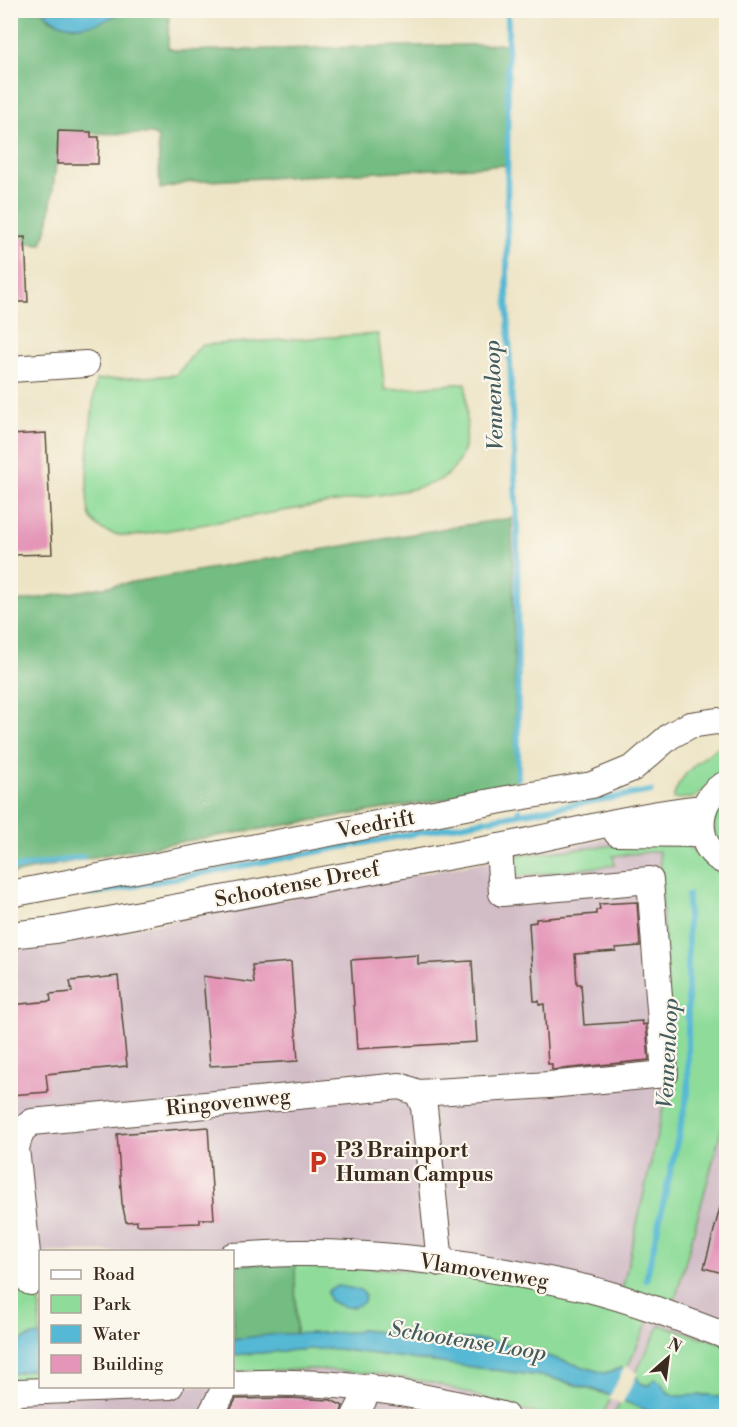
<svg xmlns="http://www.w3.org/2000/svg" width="737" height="1427" viewBox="0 0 737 1427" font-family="'Libre Bodoni',serif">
  <rect width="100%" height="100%" fill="#fbf7ec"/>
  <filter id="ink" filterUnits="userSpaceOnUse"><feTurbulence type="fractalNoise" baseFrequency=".0167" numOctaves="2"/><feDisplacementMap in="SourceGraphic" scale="12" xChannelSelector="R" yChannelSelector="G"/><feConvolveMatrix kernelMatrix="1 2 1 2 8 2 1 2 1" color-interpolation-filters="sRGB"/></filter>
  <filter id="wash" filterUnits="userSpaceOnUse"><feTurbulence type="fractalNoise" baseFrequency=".008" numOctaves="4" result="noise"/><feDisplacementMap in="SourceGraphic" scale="24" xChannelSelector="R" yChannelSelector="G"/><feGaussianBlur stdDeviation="1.35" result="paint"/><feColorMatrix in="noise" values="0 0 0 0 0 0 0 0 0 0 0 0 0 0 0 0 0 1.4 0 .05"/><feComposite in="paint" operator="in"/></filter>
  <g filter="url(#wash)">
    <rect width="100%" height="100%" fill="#ede4c5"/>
    <!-- industrial -->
    <path fill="#d2bdc7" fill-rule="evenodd" d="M 726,816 L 726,1416 L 11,1416 L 11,947 L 59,942 ZM 40,1252 L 232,1252 L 232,1386 L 40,1386 Z"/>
    <!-- green -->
    <g fill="#8fdc9a" stroke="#65835c" stroke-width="1.5">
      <path d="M 378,334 L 385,390 L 466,383 C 466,414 474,458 443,478 C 433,485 420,487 408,490 L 134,536 C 119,536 101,534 92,520 C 80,501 93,406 96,380 L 176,375 L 201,345 Z"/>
      <path d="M 726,742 L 726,773 L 694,798 L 673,799 C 679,772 705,756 726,742 Z"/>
      <path d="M 726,800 L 726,850 C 711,835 709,815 726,800 Z"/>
      <path d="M 664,840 C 669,840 675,840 679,842 C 696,847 707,869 726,876 L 726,1113 L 671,1315 L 620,1299 L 672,1069 L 659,851 L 613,856 L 615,865 L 513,877 L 513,856 Z"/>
      <polygon points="295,1263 465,1274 588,1297 649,1320 626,1370 620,1368 604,1373 510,1345 361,1330 356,1332 296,1335"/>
      <polygon points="40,1285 40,1335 30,1337 11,1344 11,1291"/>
      <path d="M 660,1325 L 726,1344 L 726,1399 C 722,1398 716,1396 711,1395 C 697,1393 672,1403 664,1387 L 653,1383 L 646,1385 L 639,1382 L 635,1374 Z"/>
      <polygon points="310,1349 337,1349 548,1377 612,1396 602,1416 544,1416 434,1383 379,1374 313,1369 233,1372 233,1355"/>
      <polygon points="40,1368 40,1384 11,1387 10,1374"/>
      <polygon points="622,1400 660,1416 613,1416"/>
    </g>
    <!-- forest -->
    <g fill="#73bc82" stroke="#577350" stroke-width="1.5">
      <polygon points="10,11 43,11 51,20 74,27 115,16 122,11 169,11 168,48 178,51 508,44 509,165 191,182 160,189 158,137 152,134 65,133 59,140 49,220 42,244 11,242"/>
      <polygon points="512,518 516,778 514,788 119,852 11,874 11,603 459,526"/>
      <polygon points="295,1263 296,1335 233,1339 233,1264"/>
    </g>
    <!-- water -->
    <g fill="#55b8d4" stroke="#487179" stroke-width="1.5">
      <path d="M 43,11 L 122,11 C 99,28 63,34 43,11 Z"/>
      <path d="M 338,1286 L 360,1290 L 365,1294 L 364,1302 C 352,1311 342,1307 330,1301 L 327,1293 L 330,1289 Z"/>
      <path d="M 361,1330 L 435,1338 L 483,1340 L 510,1345 L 604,1373 L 623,1368 L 637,1375 C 637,1382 643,1386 649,1385 L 655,1379 L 661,1382 L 666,1391 L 674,1396 L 710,1395 L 726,1399 L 726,1416 L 660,1416 L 599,1391 L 548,1377 L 337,1349 L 310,1349 L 233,1355 L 233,1339 L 278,1334 L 356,1332 Z"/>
      <polygon points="40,1335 40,1368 11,1374 11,1344 30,1337"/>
    </g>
    <!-- pier -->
    <polygon fill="#ede4c5" points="625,1366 638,1373 622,1404 609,1398"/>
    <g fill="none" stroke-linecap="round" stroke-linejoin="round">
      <!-- stream -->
      <g stroke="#55b8d4" stroke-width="6">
        <polyline points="508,10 507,292 517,525 518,778"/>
        <polyline points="519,810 519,814 651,791"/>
        <polyline points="10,869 83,857"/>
        <polyline points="91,894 519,814"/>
        <polyline points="646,1280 688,1093 688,895"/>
      </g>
    </g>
    <g id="blocks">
      <!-- building -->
      <g fill="#e495b8">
        <polygon points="58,131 91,132 91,137 99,137 98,164 57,164"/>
        <polygon points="25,237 28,302 10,302 10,238"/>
        <polygon points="46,433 52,554 12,555 10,435"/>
        <polygon points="637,902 640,946 616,948 616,951 575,954 577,984 581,984 584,1025 642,1021 643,1025 646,1024 649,1060 552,1070 552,1064 548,1064 544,1004 539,1005 539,1001 534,1001 529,923 536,922 536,919 596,914 596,910 600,909 599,904"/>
        <polygon points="418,955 418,964 472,961 477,1042 357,1049 351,960"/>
        <polygon points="291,962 298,1061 210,1066 203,976 254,983 252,965"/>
        <polygon points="118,976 127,1066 46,1074 48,1092 10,1095 10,1005 51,1001 50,994 72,992 70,981"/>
        <polygon points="208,1127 214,1219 200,1219 200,1223 137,1225 137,1221 126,1222 122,1203 117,1134"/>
        <polygon points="721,1204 726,1205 726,1274 704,1268"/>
        <polygon points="289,1398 331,1400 343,1406 340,1416 227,1416 236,1399"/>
      </g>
    </g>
  </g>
  <g filter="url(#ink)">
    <use href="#blocks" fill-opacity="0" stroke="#564637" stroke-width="1.5"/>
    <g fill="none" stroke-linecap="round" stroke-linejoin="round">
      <!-- minor casing -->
      <g stroke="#564637" stroke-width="28">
        <g id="minor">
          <polyline points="10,369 86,364"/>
          <path d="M 726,784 C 694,798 693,849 726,862"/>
          <polyline points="617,833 702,834"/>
          <polyline points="10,894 507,799 592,785 633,768 670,736 690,725 717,721 726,723"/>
          <path d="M 10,935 L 55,930 C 202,902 348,875 494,848 C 564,835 632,815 704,808"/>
          <polyline points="418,1093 549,1085 665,1074 650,880 502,893 499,847"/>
          <path d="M 232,1256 C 254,1255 275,1253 296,1253 C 392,1252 495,1267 589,1289 C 636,1301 681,1319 726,1336"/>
          <polyline points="30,1282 16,1148 21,1131 32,1122 400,1086 418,1093 424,1107 440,1263"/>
          <path d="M 232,1384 C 311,1380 375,1386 451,1403 C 469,1407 487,1411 505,1416"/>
          <polyline points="10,1396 19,1392 170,1386"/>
          <polyline points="210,1416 226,1386"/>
          <polyline points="355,1416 370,1387"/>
        </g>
      </g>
      <!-- minor -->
      <use href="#minor" stroke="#fff" stroke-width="26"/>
    </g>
  </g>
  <!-- icons -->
  <defs>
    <g id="parking-bare" transform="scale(1.8)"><path d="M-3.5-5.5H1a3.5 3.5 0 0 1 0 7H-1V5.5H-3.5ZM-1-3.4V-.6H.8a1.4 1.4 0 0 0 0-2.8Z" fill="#c8321e" stroke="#fbf7ec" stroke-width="2.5" paint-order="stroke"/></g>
  </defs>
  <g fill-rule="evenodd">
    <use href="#parking-bare" x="318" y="1162"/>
  </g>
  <g text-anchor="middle" stroke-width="4.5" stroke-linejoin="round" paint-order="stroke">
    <!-- street labels -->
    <g font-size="21" fill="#3b2a1e" stroke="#fbf7ec">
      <text transform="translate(376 824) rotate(-11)" y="7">Veedrift</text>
      <text transform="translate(297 884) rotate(-11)" y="7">Schootense Dreef</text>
      <text transform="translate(228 1102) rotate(-6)" y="7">Ringovenweg</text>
      <text transform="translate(484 1271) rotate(9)" y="7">Vlamovenweg</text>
    </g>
    <!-- poi labels -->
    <g font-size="21" font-weight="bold" fill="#3b2a1e" stroke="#fbf7ec" text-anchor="start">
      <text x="336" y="1157">P3 Brainport<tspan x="336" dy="24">Human Campus</tspan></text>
    </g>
    <!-- water labels -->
    <g font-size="22" font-style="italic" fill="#445c5e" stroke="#fbf7ec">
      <text transform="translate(493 395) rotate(-92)" y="8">Vennenloop</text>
      <text transform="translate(667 1053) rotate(-87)" y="8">Vennenloop</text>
      <text transform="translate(468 1340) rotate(9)" y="8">Schootense Loop</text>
    </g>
  </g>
  <!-- margin -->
  <rect width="737" height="1427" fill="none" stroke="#fbf7ec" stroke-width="36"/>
  <!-- legend -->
  <rect x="39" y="1250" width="195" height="138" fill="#fbf7ec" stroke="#aea59a" stroke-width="1.5"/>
  <rect x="51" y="1270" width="30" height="9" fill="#ffffff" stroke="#aea59a" stroke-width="1.5"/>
  <text x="93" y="1280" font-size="18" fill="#3b2a1e">Road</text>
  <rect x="51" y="1295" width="30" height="18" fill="#8fdc9a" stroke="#aea59a" stroke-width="1.5"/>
  <text x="93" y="1310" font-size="18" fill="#3b2a1e">Park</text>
  <rect x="51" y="1325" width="30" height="18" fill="#55b8d4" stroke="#aea59a" stroke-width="1.5"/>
  <text x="93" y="1340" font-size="18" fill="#3b2a1e">Water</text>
  <rect x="51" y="1355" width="30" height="18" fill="#e495b8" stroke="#aea59a" stroke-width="1.5"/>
  <text x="93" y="1370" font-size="18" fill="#3b2a1e">Building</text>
  <!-- north arrow -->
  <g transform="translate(668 1358) rotate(28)" stroke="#fbf7ec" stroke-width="4.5" paint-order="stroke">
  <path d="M0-4.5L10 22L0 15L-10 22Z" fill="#3b2a1e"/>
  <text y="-9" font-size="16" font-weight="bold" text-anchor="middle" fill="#3b2a1e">N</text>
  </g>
</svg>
